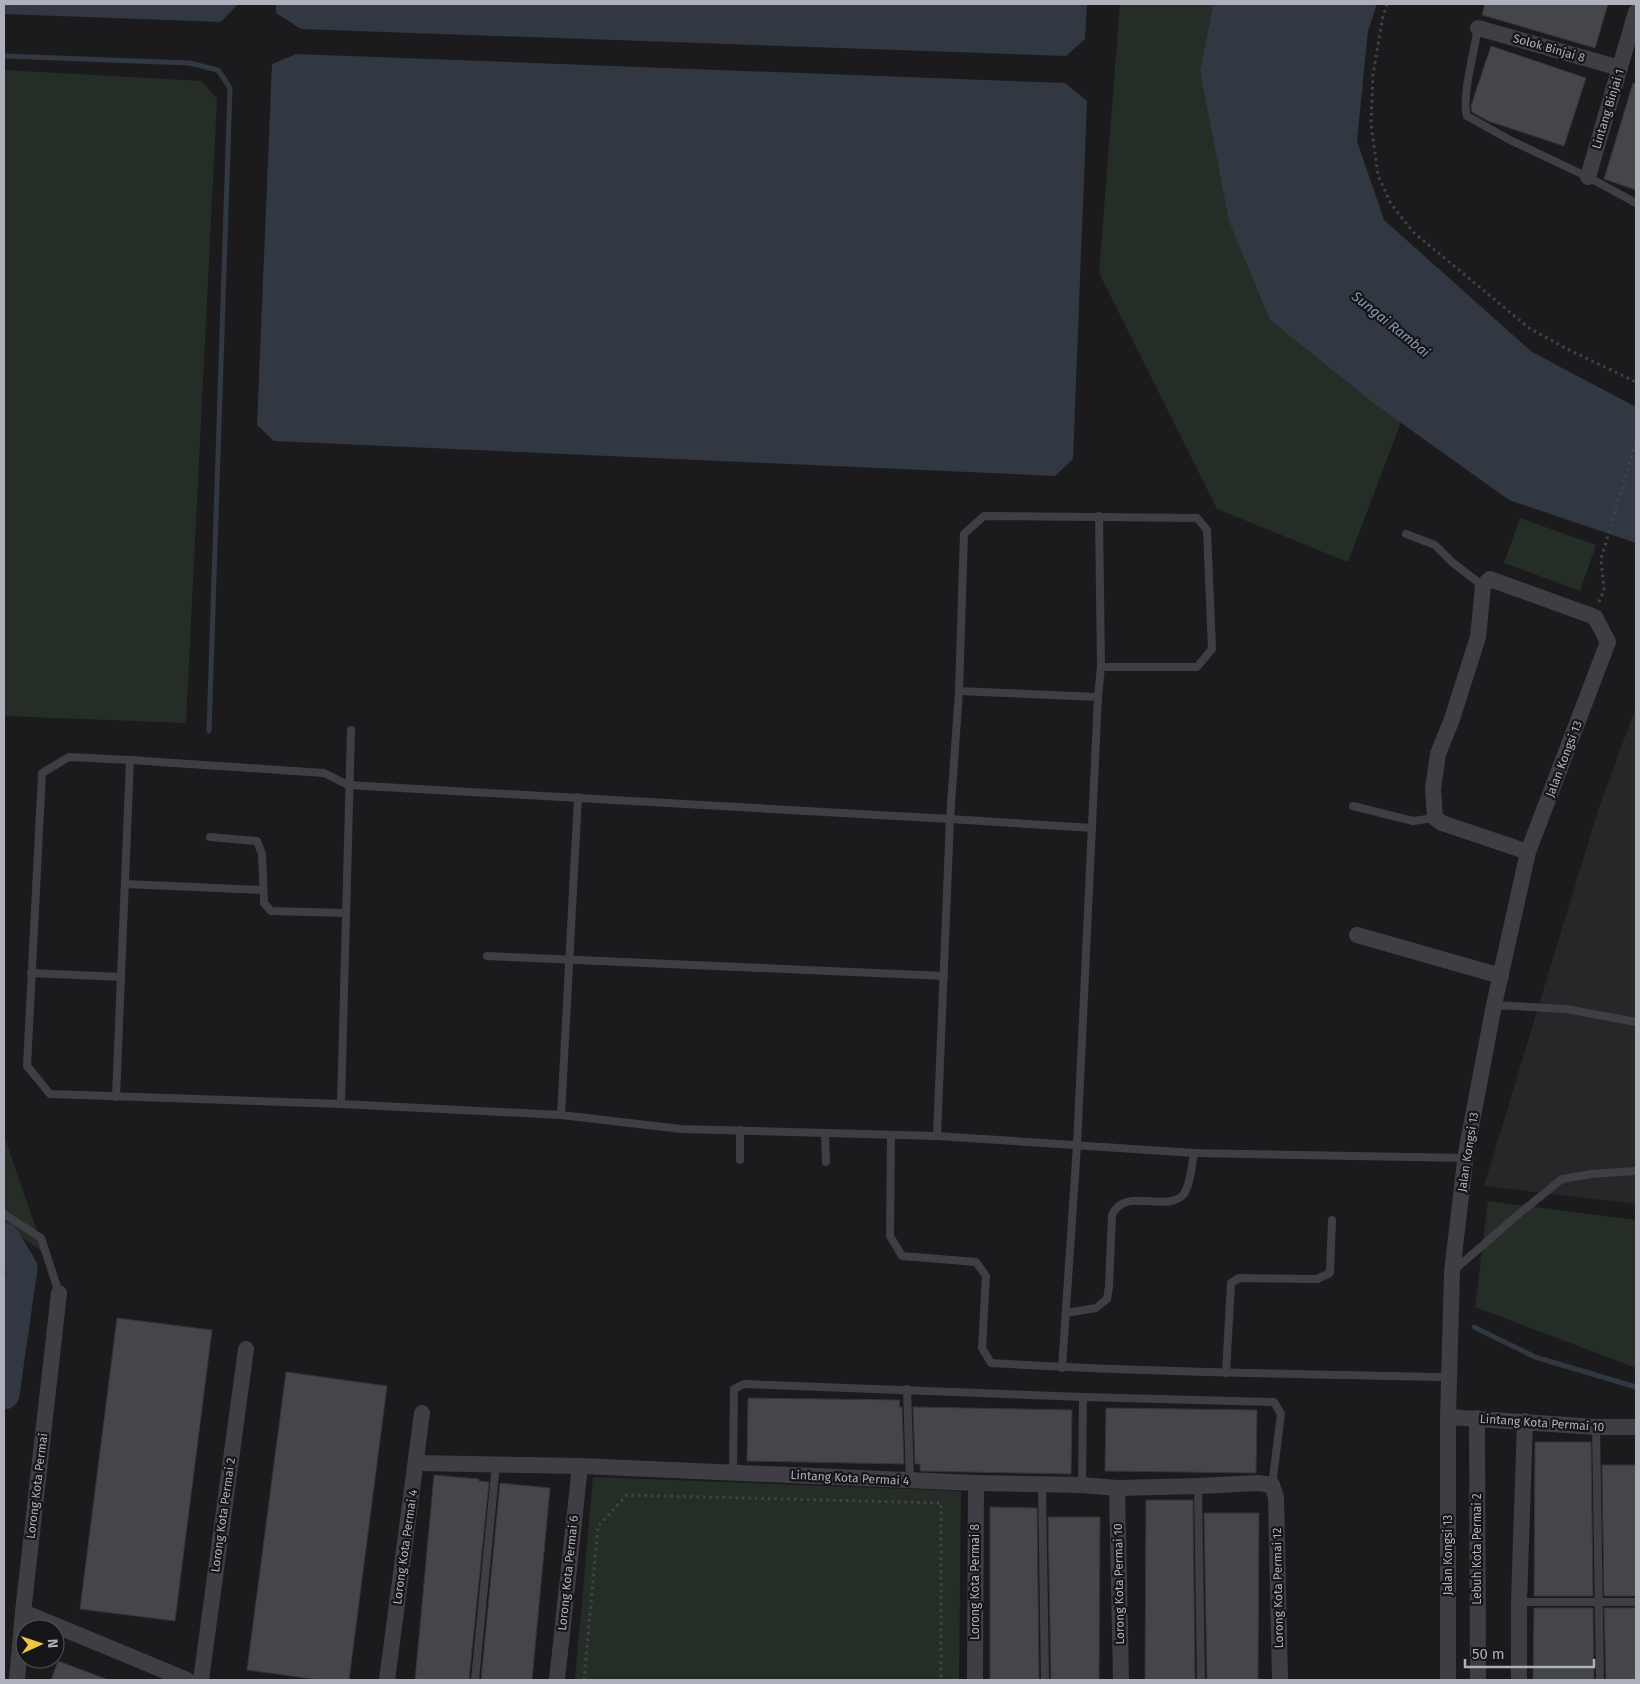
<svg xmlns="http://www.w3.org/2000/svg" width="1640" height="1684" viewBox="0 0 1640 1684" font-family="'Fira Sans',sans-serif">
  <rect width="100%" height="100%" fill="#1b1b1d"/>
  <!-- built -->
  <polygon fill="#27272a" points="1636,707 1636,1204 1484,1186 1598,810"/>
  <!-- green -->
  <g fill="#252d27">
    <polygon points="1120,4 1213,4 1200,71 1270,320 1372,402 1401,422 1348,562 1217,509 1099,273"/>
    <polygon points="4,70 202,81 217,99 186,723 4,716"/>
    <polygon points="1520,518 1596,545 1580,591 1504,563"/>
    <polygon points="4,1136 45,1254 4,1224"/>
    <polygon points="1488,1201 1636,1220 1636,1368 1475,1307"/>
    <polygon points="593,1477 961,1491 959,1680 575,1680"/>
  </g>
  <!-- water -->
  <g fill="#313841">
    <polygon points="4,4 238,4 221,22 4,14"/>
    <polygon points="276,4 1087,4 1085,39 1066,56 301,29 276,13"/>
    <polygon points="1213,4 1377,4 1368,31 1357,141 1384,220 1532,352 1636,407 1636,543 1509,500 1372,402 1270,320 1229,221 1200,71"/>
    <polygon points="296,54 1065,83 1087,101 1073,459 1055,476 274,441 257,425 272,64"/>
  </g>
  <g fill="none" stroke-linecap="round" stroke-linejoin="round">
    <!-- stream -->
    <g stroke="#313841" stroke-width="5">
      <polyline points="4,56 189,63 218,70 230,88 209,731"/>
      <polyline points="1474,1327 1535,1357 1636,1387"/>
    </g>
    <!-- river -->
    <polyline stroke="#313841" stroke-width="31" points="4,1238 22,1268 4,1394"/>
  </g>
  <!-- building -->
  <g fill="#45464a" stroke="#353539">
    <polygon points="1485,4 1608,4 1595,48 1482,15"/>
    <polygon points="1491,46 1586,78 1564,146 1488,121 1472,112 1471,106"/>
    <polygon points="1633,83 1636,84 1636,190 1604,179"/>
    <polygon points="117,1318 212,1330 175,1621 80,1609"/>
    <polygon points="286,1372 387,1386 349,1680 320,1680 247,1670"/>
    <polygon points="748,1398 900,1400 899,1407 902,1407 904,1464 747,1461"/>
    <polygon points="913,1407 1072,1410 1071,1474 920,1471 920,1464 915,1464"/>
    <polygon points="1106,1408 1257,1410 1256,1473 1105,1471"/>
    <polygon points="1535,1442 1591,1442 1593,1596 1534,1596"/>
    <polygon points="1602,1465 1636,1465 1636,1596 1604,1596"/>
    <polygon points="434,1475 479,1479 479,1481 489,1482 469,1680 415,1680"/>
    <polygon points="500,1483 550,1488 532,1680 481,1680"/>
    <polygon points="1146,1500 1193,1500 1195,1680 1145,1680"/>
    <polygon points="990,1507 1037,1508 1039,1680 990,1680"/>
    <polygon points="1204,1513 1259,1513 1258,1680 1207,1680"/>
    <polygon points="1048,1517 1100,1517 1099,1680 1051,1680"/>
    <polygon points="1534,1608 1593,1608 1594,1680 1533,1680"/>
    <polygon points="1604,1608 1636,1608 1636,1680 1606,1680"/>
    <polygon points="58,1661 106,1679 105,1680 51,1680"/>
  </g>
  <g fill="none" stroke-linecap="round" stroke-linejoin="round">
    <!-- path -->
    <g stroke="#424349" stroke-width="3" stroke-dasharray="2.5 4" stroke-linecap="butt">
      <polyline points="1387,4 1383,16 1373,74 1371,124 1378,175 1391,204 1413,232 1529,328 1571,351 1636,382"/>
      <polyline points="1599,602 1604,590 1601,559 1636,441"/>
      <polyline points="584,1680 598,1526 627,1495 941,1503 941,1680"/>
    </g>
    <!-- lane -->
    <g stroke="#3e3e44" stroke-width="8">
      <path d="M 1478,28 C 1475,47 1461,100 1467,116 L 1510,140 L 1588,177 L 1636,203"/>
      <polyline points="1406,534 1435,545 1452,562 1483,586"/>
      <polyline points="959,691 1098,697"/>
      <polyline points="1353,806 1413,821 1435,818"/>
      <polyline points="1092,828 950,819 348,785 324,773 130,760 69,757 42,773 27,1066 50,1094 341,1104 561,1115 681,1129 937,1136 1194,1153 1466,1158"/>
      <polyline points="210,837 257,841 262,854 264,903 271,911 345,913"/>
      <polyline points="125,884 263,890"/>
      <polyline points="487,956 944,976"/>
      <polyline points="31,973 121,977"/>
      <polyline points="1494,1005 1566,1009 1636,1022"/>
      <polyline points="116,1097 130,760"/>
      <polyline points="341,1104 351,730"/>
      <polyline points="561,1115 578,797"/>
      <polyline points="740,1130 740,1160"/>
      <polyline points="825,1133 826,1162"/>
      <path d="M 891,1135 L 890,1236 L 902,1256 L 976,1262 L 986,1276 L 982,1348 L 991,1363 C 1143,1372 1296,1374 1449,1377"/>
      <polyline points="937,1136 950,819 959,691 964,534 984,516 1197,518 1207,530 1212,649 1197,667 1101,667"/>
      <polyline points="4,1214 41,1238 59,1293"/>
      <polyline points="1453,1271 1521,1212 1562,1179 1591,1174 1636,1171"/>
      <path d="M 1066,1313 L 1096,1308 L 1107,1299 L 1109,1287 L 1112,1215 C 1125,1186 1165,1213 1183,1195 C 1190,1187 1192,1164 1194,1153"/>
      <polyline points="1062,1368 1077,1146 1098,697 1101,667 1099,516"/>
      <polyline points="1226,1373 1231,1283 1239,1278 1317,1279 1330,1273 1332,1220"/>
      <polyline points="907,1389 910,1480"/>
      <polyline points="1596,1427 1600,1680"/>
      <polyline points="733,1472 734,1389 744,1384 1083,1397 1274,1402 1281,1414 1272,1485"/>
      <polyline points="1042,1484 1045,1680"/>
      <polyline points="1082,1485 1083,1397"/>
      <polyline points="1198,1486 1201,1680"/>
      <polyline points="1519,1602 1636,1602"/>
      <polyline points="475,1680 496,1464"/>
    </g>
    <!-- street -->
    <g stroke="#3e3e44" stroke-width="16">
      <polyline points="1478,28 1620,68"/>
      <polyline points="1588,177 1636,12"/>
      <polyline points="1357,935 1501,976"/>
      <polyline points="1448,1417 1596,1427 1636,1427"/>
      <polyline points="1477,1418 1478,1680"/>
      <polyline points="416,1463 580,1466 976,1483 1082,1485 1117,1488 1198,1486 1258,1483 1272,1485 1276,1497 1280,1680"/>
      <polyline points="1117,1488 1121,1680"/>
      <polyline points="23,1612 187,1680"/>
      <polyline points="17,1680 23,1612 59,1293"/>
      <polyline points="201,1680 246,1349"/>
      <polyline points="387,1680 422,1413"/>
      <polyline points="557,1680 580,1466"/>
      <polyline points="975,1680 976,1483"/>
      <polyline points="1448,1680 1448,1417 1452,1272 1466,1153 1494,1005 1528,852 1608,642 1595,617 1490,579 1483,586 1478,637 1452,719 1438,754 1433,789 1435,818 1442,823 1528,852"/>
      <polyline points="1519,1680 1519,1602 1525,1421"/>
    </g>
  </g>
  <g text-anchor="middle" stroke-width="4.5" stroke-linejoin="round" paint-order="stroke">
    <!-- street labels -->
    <g font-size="12" fill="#aeb1bc" stroke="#161618">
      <text transform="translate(1549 48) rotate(16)" y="4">Solok Binjai 8</text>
      <text transform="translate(1608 109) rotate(-73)" y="4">Lintang Binjai 1</text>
      <text transform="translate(1564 759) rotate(-69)" y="4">Jalan Kongsi 13</text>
      <text transform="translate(1468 1152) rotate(-81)" y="4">Jalan Kongsi 13</text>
      <text transform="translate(1542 1423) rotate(4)" y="4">Lintang Kota Permai 10</text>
      <text transform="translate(850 1478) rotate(3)" y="4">Lintang Kota Permai 4</text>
      <text transform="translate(37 1486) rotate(-83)" y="4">Lorong Kota Permai</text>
      <text transform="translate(223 1515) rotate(-82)" y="4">Lorong Kota Permai 2</text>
      <text transform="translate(405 1547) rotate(-82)" y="4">Lorong Kota Permai 4</text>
      <text transform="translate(1477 1549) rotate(-90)" y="4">Lebuh Kota Permai 2</text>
      <text transform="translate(1448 1555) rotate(-90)" y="4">Jalan Kongsi 13</text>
      <text transform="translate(568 1573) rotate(-84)" y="4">Lorong Kota Permai 6</text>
      <text transform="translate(975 1582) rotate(-90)" y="4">Lorong Kota Permai 8</text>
      <text transform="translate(1119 1584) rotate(-91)" y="4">Lorong Kota Permai 10</text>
      <text transform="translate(1278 1588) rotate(-91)" y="4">Lorong Kota Permai 12</text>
    </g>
    <!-- water labels -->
    <g font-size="14" font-style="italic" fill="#879ab5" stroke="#161618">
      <text transform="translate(1391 324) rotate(39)" y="5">Sungai Rambai</text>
    </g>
  </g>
  <!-- border -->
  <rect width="1640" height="1684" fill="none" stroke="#aeb1bc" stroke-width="10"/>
  <!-- north arrow -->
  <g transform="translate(40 1644) rotate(87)"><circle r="24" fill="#161618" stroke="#53545a"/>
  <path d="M0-4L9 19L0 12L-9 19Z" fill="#edc743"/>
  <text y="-8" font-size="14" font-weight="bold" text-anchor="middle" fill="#aeb1bc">N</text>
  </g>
  <!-- scale -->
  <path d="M1465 1659v8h129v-8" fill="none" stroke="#aeb1bc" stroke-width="2.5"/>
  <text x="1472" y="1659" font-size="15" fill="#aeb1bc" stroke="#161618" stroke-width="4" paint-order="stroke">50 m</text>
</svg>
